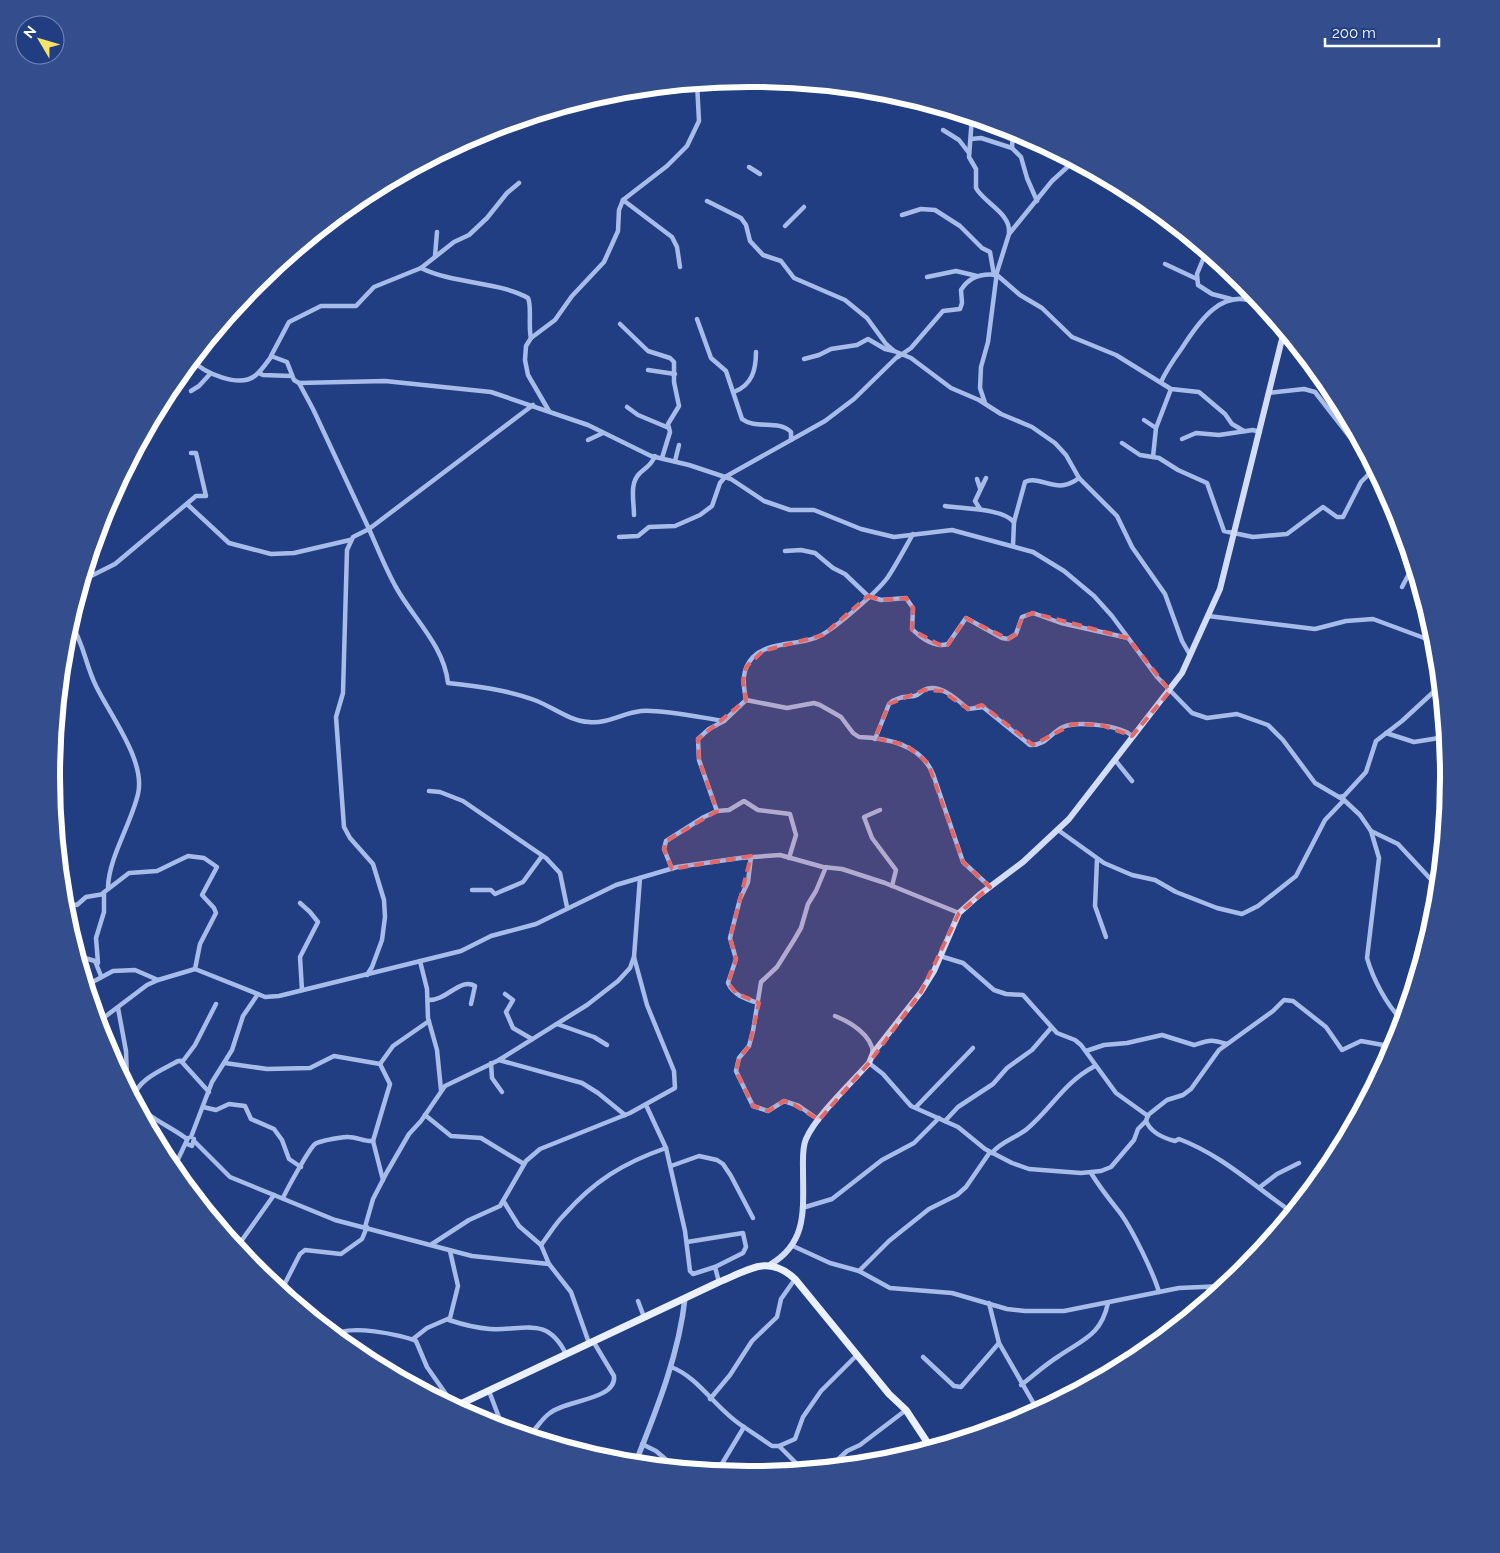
<svg xmlns="http://www.w3.org/2000/svg" width="1500" height="1553" viewBox="0 0 1500 1553" font-family="Raleway,sans-serif">
  <rect width="100%" height="100%" fill="#213e83"/>
  <g fill="none" stroke-linecap="round" stroke-linejoin="round">
    <!-- minor -->
    <g stroke="#a8bce9" stroke-width="4.5">
      <path d="M 972,117 L 969,157 L 976,169 L 976,188 C 984,203 1011,213 1009,233"/>
      <polyline points="943,130 959,140 969,153"/>
      <polyline points="1013,130 1012,148 1021,157 1027,178 1037,201"/>
      <polyline points="971,139 981,138 1012,148"/>
      <polyline points="749,167 760,174"/>
      <polyline points="623,200 672,237 677,247 680,267"/>
      <polyline points="707,201 741,218 746,225 750,241 763,255 781,261 794,278 845,300 867,318 886,344 894,351 911,358 951,388 979,400 1001,414 1032,427 1055,443 1066,455 1079,478 1117,516 1132,547 1165,594 1182,641 1190,655"/>
      <polyline points="902,215 921,209 935,210 960,226 982,248 990,252 994,275"/>
      <polyline points="785,226 804,207"/>
      <polyline points="435,256 437,232"/>
      <polyline points="1204,257 1197,274 1198,285 1212,294 1231,299"/>
      <polyline points="1165,264 1197,279"/>
      <path d="M 421,268 C 453,284 501,282 528,298 C 532,306 528,327 531,338"/>
      <polyline points="927,277 956,271 977,276"/>
      <path d="M 697,319 L 711,358 L 726,371 L 742,419 C 756,430 778,419 791,432 L 791,440"/>
      <polyline points="620,324 648,351 670,358 674,362 674,382 679,406 668,424 670,432 662,458"/>
      <path d="M 898,357 L 911,348 L 943,311 L 960,309 L 962,303 L 961,290 C 969,277 982,273 997,275 L 1020,295 L 1042,308 L 1072,337 L 1116,355 L 1171,389 L 1199,392 L 1225,414 L 1232,424 L 1244,431"/>
      <polyline points="804,359 819,355 831,349 857,345 868,339 885,349 894,351"/>
      <path d="M 192,360 C 204,373 240,389 256,375 C 262,370 267,362 271,357"/>
      <polyline points="648,370 675,374"/>
      <polyline points="259,373 263,375 292,376"/>
      <path d="M 1161,382 C 1167,369 1174,359 1182,348 C 1198,323 1223,285 1258,304 L 1265,318 L 1276,321"/>
      <polyline points="299,383 385,381 491,392 588,425 651,456 689,465 731,479 764,501 790,510 814,510 861,529 894,537 952,530 1033,552 1064,571 1094,596 1112,616 1157,677 1192,713 1207,718 1237,714 1268,725 1283,740 1315,783 1344,800 1360,815 1371,831 1398,844 1438,887"/>
      <polyline points="191,391 199,386 210,374"/>
      <path d="M 734,392 C 752,385 756,370 756,352"/>
      <polyline points="1268,393 1304,389 1315,392 1350,437"/>
      <polyline points="985,403 980,388 981,367 988,342 997,272 1009,234 1052,181 1074,161"/>
      <path d="M 533,405 L 369,529 C 378,549 386,570 397,589 C 414,619 444,646 448,683 C 476,686 509,690 537,701 C 554,708 570,721 589,722 C 607,724 623,713 641,711 C 661,709 703,718 724,721"/>
      <polyline points="627,407 638,415 669,428"/>
      <polyline points="549,411 528,375 525,360 526,346 531,338 555,320 572,296 604,262 618,231 619,210 623,200 667,166 687,146 699,121 697,83"/>
      <polyline points="1144,420 1156,428 1153,457"/>
      <polyline points="1156,428 1171,389"/>
      <polyline points="1182,439 1196,433 1219,435 1253,430 1260,432"/>
      <polyline points="588,440 603,433"/>
      <polyline points="1122,443 1140,455 1159,458 1178,470 1207,483 1224,531 1253,537 1287,534 1323,507 1337,517 1343,517 1361,482 1374,469"/>
      <polyline points="675,461 679,445"/>
      <polyline points="977,479 980,488"/>
      <polyline points="188,505 229,543 271,554 294,553 350,540"/>
      <path d="M 945,506 C 963,509 1002,508 1014,522"/>
      <polyline points="980,509 975,501 986,478"/>
      <path d="M 634,515 C 634,501 629,483 640,473 C 647,466 651,466 655,456"/>
      <polyline points="619,537 638,536 649,527 675,526 700,515 712,506 720,483 725,477 825,421 854,399 898,356"/>
      <path d="M 1013,546 L 1014,522 L 1025,482 C 1036,476 1052,488 1064,485 C 1070,484 1075,481 1079,478"/>
      <path d="M 785,551 L 801,550 L 815,553 L 833,568 L 845,574 L 868,596 L 881,600 L 906,598 L 913,608 L 912,629 C 921,638 935,648 948,644 L 966,618 L 1002,638 L 1008,639 L 1016,634 L 1022,617 L 1033,613 L 1061,623 L 1128,638"/>
      <polyline points="83,580 115,564 196,496 206,496 196,453 191,453"/>
      <polyline points="1402,587 1413,566"/>
      <polyline points="1208,616 1315,629 1346,621 1373,619 1435,642"/>
      <path d="M 70,622 C 84,643 85,664 96,686 C 110,715 146,761 138,794 C 131,824 109,857 108,887"/>
      <path d="M 746,700 L 787,708 L 814,703 L 820,705 L 841,717 L 853,733 L 859,737 C 888,738 921,745 933,774 L 963,862 L 990,887"/>
      <path d="M 746,700 C 743,684 741,670 753,657 C 768,642 797,645 815,638 C 831,633 878,591 888,577 C 897,563 905,548 913,534"/>
      <polyline points="1386,733 1414,742 1445,737"/>
      <path d="M 875,739 L 889,704 C 896,697 905,697 914,696 C 919,695 920,692 924,690 C 939,682 958,700 968,709 L 983,707 L 1030,745 C 1046,746 1051,732 1063,727 C 1077,721 1121,725 1132,736"/>
      <polyline points="1115,760 1132,781"/>
      <polyline points="429,791 440,792 463,801 546,858 560,873 567,907"/>
      <polyline points="1339,797 1344,796 1366,772 1376,741 1402,721 1440,686"/>
      <polyline points="880,810 864,817 872,838 896,870 892,886"/>
      <polyline points="717,811 699,760 698,739 709,729 724,721 746,700"/>
      <polyline points="1058,830 1104,863 1132,875 1155,880 1176,892 1217,908 1242,914 1258,906 1296,876 1325,820 1344,800"/>
      <path d="M 1371,831 L 1379,858 L 1367,958 C 1373,979 1387,1006 1403,1021"/>
      <path d="M 751,857 L 748,882 L 740,899 L 730,938 L 736,959 L 728,983 C 733,995 746,999 758,1003"/>
      <polyline points="1097,860 1095,906 1106,937"/>
      <polyline points="672,869 664,849 666,841 704,817 717,811 729,810 744,801 758,810 790,814 796,835 789,858"/>
      <polyline points="472,890 491,890 495,894 523,882 542,856"/>
      <polyline points="103,893 129,873 157,871 188,856 204,858 217,867 202,895 214,908 216,913 200,944 195,969"/>
      <polyline points="300,903 310,912 318,922 300,957 302,990"/>
      <polyline points="64,909 70,904 77,905 86,897 104,894 104,912 96,938 98,963"/>
      <polyline points="78,956 95,961 101,976"/>
      <polyline points="940,956 963,963 994,990 1006,994 1023,995 1057,1033 1075,1040 1081,1045 1116,1093 1148,1116"/>
      <polyline points="420,961 427,989 428,1018 437,1050 441,1090"/>
      <polyline points="367,975 372,967 382,940 385,917 384,900 373,864 350,838 344,827 336,717 343,693 347,550 353,537 369,529 313,409 299,383 294,380 287,362 271,356 289,322 321,306 356,306 374,287 421,268 454,242 469,235 487,218 507,193 519,183"/>
      <polyline points="87,985 113,971 135,970 158,980"/>
      <polyline points="505,994 513,1000 506,1012 513,1028 532,1039"/>
      <path d="M 428,1000 C 447,1001 460,977 475,986 L 471,1004"/>
      <polyline points="118,1008 126,1051 127,1080 133,1096"/>
      <path d="M 835,1016 C 850,1022 872,1035 873,1053"/>
      <polyline points="98,1022 147,985 158,980 195,969 258,994"/>
      <polyline points="557,1024 594,1037 607,1045"/>
      <path d="M 1086,1051 L 1104,1045 L 1127,1043 L 1162,1035 L 1194,1045 C 1210,1040 1210,1039 1227,1044"/>
      <polyline points="499,1060 582,1083 598,1093 625,1115"/>
      <polyline points="179,1061 183,1061 195,1045 216,1004"/>
      <polyline points="225,1063 267,1069 310,1068 334,1056 380,1064 390,1084 373,1141"/>
      <polyline points="491,1063 492,1078 502,1092"/>
      <polyline points="869,1063 883,1074 911,1106 958,1127 985,1149 1012,1163 1029,1169 1081,1173 1101,1171 1111,1167 1134,1140 1138,1129 1146,1121 1148,1115 1167,1100 1183,1095 1191,1089 1219,1050 1273,1011 1284,1000 1293,1001 1326,1027 1342,1050 1361,1041 1383,1045"/>
      <polyline points="380,1064 393,1046 429,1021"/>
      <polyline points="1383,1068 1383,1045 1399,1034"/>
      <path d="M 133,1098 C 138,1079 162,1070 178,1061 L 181,1061 L 209,1092"/>
      <path d="M 133,1098 C 146,1118 169,1125 187,1139"/>
      <polyline points="203,1107 216,1110 229,1104 245,1106 251,1119 274,1129 282,1140 289,1159 301,1167"/>
      <polyline points="916,1107 973,1048"/>
      <polyline points="425,1115 451,1136 481,1138 524,1164"/>
      <polyline points="819,1120 799,1106 784,1101 768,1111 753,1106 736,1071 739,1058 749,1046 753,1031 761,982 777,967 794,940 801,928 808,904 816,891 826,867"/>
      <polyline points="945,1121 958,1107 993,1084 1007,1068 1032,1050 1051,1028"/>
      <path d="M 1146,1121 C 1151,1133 1163,1138 1175,1141 L 1179,1139 C 1222,1155 1255,1187 1292,1212"/>
      <polyline points="1346,1132 1348,1132"/>
      <polyline points="191,1137 212,1082 232,1050 243,1016 258,994 265,997 279,996 461,951 491,936 536,924 616,885 677,867 740,858 780,855 823,867 842,869 885,883 959,913"/>
      <polyline points="195,1142 230,1177 335,1220 472,1256 549,1264 571,1292 589,1343"/>
      <polyline points="187,1144 192,1146 194,1139"/>
      <polyline points="666,1148 685,1231 690,1271 693,1274 715,1267 719,1282"/>
      <path d="M 992,1153 C 1000,1142 1016,1138 1027,1129 C 1053,1107 1063,1083 1095,1066"/>
      <polyline points="671,1166 699,1156 717,1160 723,1164 731,1176 753,1218"/>
      <polyline points="173,1170 188,1138"/>
      <path d="M 1091,1173 C 1100,1188 1110,1200 1121,1214 C 1133,1231 1153,1272 1159,1292"/>
      <polyline points="1260,1187 1277,1174 1299,1163"/>
      <path d="M 283,1198 C 287,1189 309,1149 315,1144 C 322,1140 339,1138 346,1137 C 356,1136 364,1142 373,1141 L 383,1180"/>
      <polyline points="504,1202 519,1226 541,1245 549,1264"/>
      <polyline points="802,1208 832,1199 882,1160 914,1143 939,1118"/>
      <polyline points="365,1227 373,1199 387,1172 409,1134 421,1121 445,1086 499,1060 587,1005 618,981 630,968 634,957"/>
      <polyline points="687,1242 743,1233 746,1247 743,1253 715,1267"/>
      <polyline points="432,1244 469,1220 500,1206 526,1161 540,1149 630,1113 675,1088 674,1071 647,1005 634,957 640,878"/>
      <path d="M 541,1245 C 549,1235 555,1224 564,1215 C 594,1181 623,1163 666,1148 L 646,1105"/>
      <polyline points="793,1246 830,1263 859,1271 890,1288 952,1293 1007,1309 1025,1311 1064,1311 1179,1288 1225,1286"/>
      <polyline points="237,1247 274,1195"/>
      <polyline points="859,1271 889,1241 929,1209 957,1195 966,1187 990,1152"/>
      <polyline points="281,1291 300,1254 305,1250 341,1254 362,1239 367,1227"/>
      <polyline points="638,1301 644,1317"/>
      <polyline points="989,1303 999,1343 1038,1411"/>
      <polyline points="1202,1305 1210,1287"/>
      <polyline points="312,1317 334,1326 335,1334"/>
      <path d="M 449,1320 C 461,1324 477,1328 490,1329 C 524,1331 547,1315 566,1354"/>
      <path d="M 335,1336 C 345,1323 403,1335 416,1341 L 427,1367 L 455,1407"/>
      <polyline points="413,1339 427,1328 450,1318 458,1286 450,1251"/>
      <polyline points="923,1357 954,1386 961,1387 999,1343"/>
      <path d="M 671,1367 C 699,1377 717,1411 744,1427"/>
      <path d="M 1021,1385 C 1034,1375 1046,1364 1059,1356 C 1084,1339 1101,1335 1108,1303"/>
      <polyline points="489,1391 503,1428"/>
      <polyline points="710,1399 730,1375 752,1341 777,1317 781,1299 795,1279"/>
      <path d="M 528,1436 C 537,1429 541,1419 550,1413 C 565,1400 617,1400 614,1376 L 593,1341"/>
      <polyline points="642,1444 656,1451 676,1468"/>
      <polyline points="779,1446 795,1439 803,1417 821,1391 857,1355"/>
      <polyline points="572,1449 574,1447"/>
      <polyline points="830,1467 847,1451 860,1445 906,1410"/>
      <polyline points="717,1472 744,1427 772,1446 779,1446 803,1470"/>
    </g>
    <!-- tertiary -->
    <path stroke="#a8bce9" stroke-width="5.5" d="M 635,1464 C 656,1411 679,1355 685,1298"/>
    <!-- secondary -->
    <path stroke="#d3ddf7" stroke-width="6" d="M 771,1264 C 808,1242 803,1208 803,1170 C 803,1160 802,1148 806,1139 C 816,1116 851,1083 869,1063 L 873,1053 L 921,992 L 934,971 L 959,913 L 979,895 L 1023,862 L 1069,819 L 1182,673 L 1220,589 L 1284,331"/>
    <!-- primary -->
    <path stroke="#ebf0fe" stroke-width="7" d="M 454,1407 L 719,1282 C 749,1270 768,1254 795,1279 L 889,1394 L 906,1410 L 931,1448"/>
  </g>
  <!-- marked area -->
  <path fill="#e26868" fill-opacity="0.2" stroke="#e26868" stroke-width="4" stroke-dasharray="10 6" stroke-linejoin="round" d="M 868,596 L 881,600 L 906,598 L 913,608 L 912,630 L 940,645 L 947,646 L 966,618 L 1008,639 L 1016,634 L 1022,617 L 1033,613 L 1128,638 L 1170,691 L 1132,736 L 1101,725 L 1073,724 L 1033,745 L 982,705 L 968,709 L 942,691 L 924,690 L 889,704 L 875,738 L 906,745 L 928,763 L 963,862 L 990,887 L 959,913 L 921,992 L 869,1063 L 819,1120 L 791,1103 L 784,1101 L 768,1111 L 753,1106 L 736,1071 L 739,1058 L 749,1046 L 759,1003 L 736,993 L 728,983 L 736,959 L 730,938 L 751,856 L 672,869 L 664,849 L 666,841 L 717,811 L 699,760 L 698,739 L 746,700 L 743,682 L 746,667 L 763,651 L 823,635 Z"/>
  <!-- crop -->
  <path d="M0 0H1500V1553H0ZM749 87H751A689 689 0 0 1 1440 776V777A689 689 0 0 1 751 1466H749A689 689 0 0 1 60 777V776A689 689 0 0 1 749 87Z" fill="#334d8d" fill-rule="evenodd"/>
  <path fill="none" stroke="#fff" stroke-width="6" d="M749 87H751A689 689 0 0 1 1440 776V777A689 689 0 0 1 751 1466H749A689 689 0 0 1 60 777V776A689 689 0 0 1 749 87Z"/>
  <!-- north arrow -->
  <g transform="translate(40 40) rotate(308)"><circle r="24" fill="#213e83" stroke="#7a8bb5"/>
  <path d="M0-4L9 19L0 12L-9 19Z" fill="#f6e169"/>
  <text y="-8" font-size="14" font-weight="bold" text-anchor="middle" fill="#ffffff">N</text>
  </g>
  <!-- scale -->
  <path d="M1325 38v8h114v-8" fill="none" stroke="#ffffff" stroke-width="2.5"/>
  <text x="1332" y="38" font-size="15" fill="#ffffff" stroke="#213e83" stroke-width="4" paint-order="stroke">200 m</text>
</svg>
